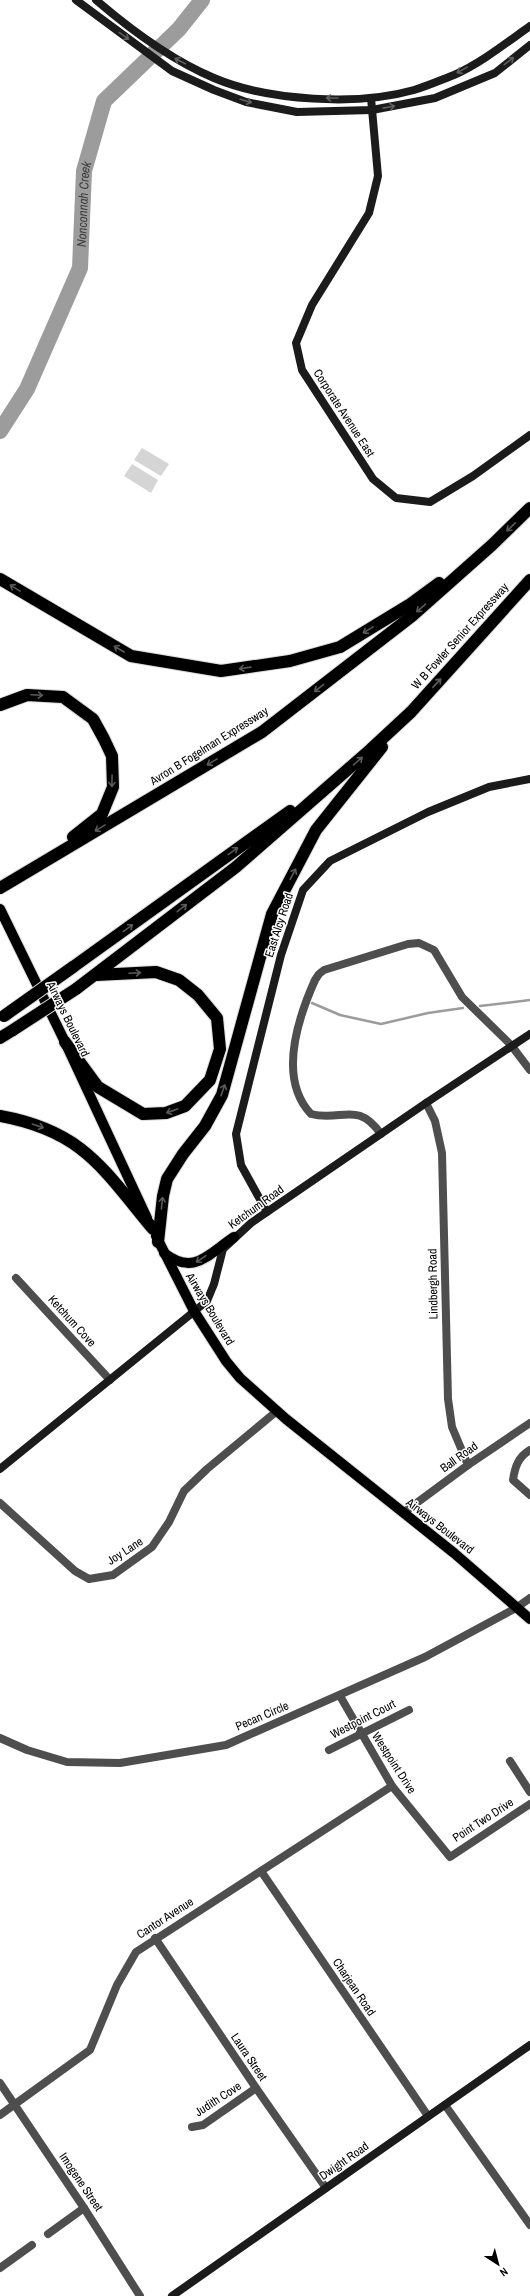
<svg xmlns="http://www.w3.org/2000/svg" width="530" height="2296" viewBox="0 0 530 2296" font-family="'Archivo Narrow',sans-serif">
  <rect width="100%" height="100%" fill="#fff"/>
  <!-- green -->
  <g fill="#d5d5d5">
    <polygon points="142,448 169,464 161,476 134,460"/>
    <polygon points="132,464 158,480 151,493 124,476"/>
  </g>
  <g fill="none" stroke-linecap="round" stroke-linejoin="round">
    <!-- stream -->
    <g stroke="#9c9c9c" stroke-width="2.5">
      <polyline points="312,1003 340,1015 381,1024 428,1013 463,1008"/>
      <polyline points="480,1006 530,1000"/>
    </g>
    <!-- river -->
    <path stroke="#9c9c9c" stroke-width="16" id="s1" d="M 0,431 L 27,389 L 80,268 L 84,171 L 104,101 L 179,29 L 202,0"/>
    <!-- primary casing -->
    <g stroke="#dbdbdb" stroke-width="12">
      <g id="primary">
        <polyline points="0,909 65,1042 147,1218"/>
        <polyline points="156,1236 194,1311 226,1361 240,1378 286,1419 454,1553 530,1619"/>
        <path d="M 164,1253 C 194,1276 207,1255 234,1237"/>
      </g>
    </g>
    <!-- highway casing -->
    <g stroke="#dbdbdb" stroke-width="14">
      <g id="highway">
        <polyline points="0,579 131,656 221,671 290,661 340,647 409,605 439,583"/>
        <polyline points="0,705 27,695 63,697 93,719 104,739 112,756 113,787 102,814 73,837"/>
        <polyline points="0,888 262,732 412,616 492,545 530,508"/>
        <polyline points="73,967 290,811"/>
        <polyline points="76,989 236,867 370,750 411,712 530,580"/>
        <polyline points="0,1038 13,1030"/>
        <polyline points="65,1042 98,1087 143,1114 166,1113 185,1106 210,1080 220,1049 217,1018 198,995 179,980 156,972 96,975"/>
        <path d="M 0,1116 C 83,1131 103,1169 153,1229"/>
        <polyline points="158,1242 163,1196 167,1179 183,1154 205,1126 222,1095 272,914 316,830 382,747"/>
      </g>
    </g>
    <!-- street -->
    <g stroke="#4e4e4e" stroke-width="8">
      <polyline points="426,1103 435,1121 442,1153 448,1399 452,1427 468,1465"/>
      <path d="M 381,1134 C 357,1100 342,1122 311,1114 C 277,1078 298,1018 315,980 L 319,974 L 324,970 L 408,944 L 419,943 L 434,950 L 462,997 L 511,1045 L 530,1070"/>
      <polyline points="16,1278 110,1380"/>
      <path d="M 530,1450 C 518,1457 515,1467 513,1480 L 530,1495"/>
      <polyline points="0,1503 75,1571 89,1579 113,1575 152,1547 169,1522 184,1491 207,1469 277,1411"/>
      <polyline points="403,1513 468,1465 530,1423"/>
      <polyline points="340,1696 392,1786 450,1857 530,1804"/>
      <polyline points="0,1738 27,1750 67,1762 120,1763 226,1745 425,1657 516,1608 530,1598"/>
      <polyline points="329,1750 409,1710"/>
      <polyline points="510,1761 530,1792"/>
      <polyline points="261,1871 428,2116"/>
      <polyline points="155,1938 256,2088 326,2188"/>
      <polyline points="0,2083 84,2208 140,2296"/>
      <polyline points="445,2105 530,2225"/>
      <polyline points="0,2115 90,2050 117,1985 136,1952 392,1786"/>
      <polyline points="192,2127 203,2125 256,2088"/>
      <polyline points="48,2234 84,2208"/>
      <polyline points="0,2268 32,2245"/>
    </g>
    <!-- secondary -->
    <g stroke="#1b1b1b" stroke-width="8">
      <polyline points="76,0 172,71 214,90 246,102 297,112 372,110 435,98 495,73 530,45"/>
      <path d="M 96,0 C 131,30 171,60 214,78 C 268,101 358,106 414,90 C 427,86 441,80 454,75 C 481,63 506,43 530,26"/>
      <polyline points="371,98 378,176 369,213 312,305 296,343 302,370 373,479 396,498 430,502 473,476 530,435"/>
      <polyline points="267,1212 241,1165 236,1134 281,955 303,890 330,861 428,812 489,787 530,779"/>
      <polyline points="0,1469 207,1301 214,1284 223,1249 251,1223 426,1103 530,1034"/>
      <polyline points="172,2296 530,2045"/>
    </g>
    <!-- primary -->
    <use href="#primary" stroke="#000" stroke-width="10"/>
    <!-- highway -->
    <use href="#highway" stroke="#000" stroke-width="12"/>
    <!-- highway-bridge casing -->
    <g stroke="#dbdbdb" stroke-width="14" stroke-linecap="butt">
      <g id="highway-bridge">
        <polyline points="4,1016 73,967"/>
        <polyline points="13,1030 76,989"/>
      </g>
    </g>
    <!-- highway-bridge -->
    <use href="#highway-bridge" stroke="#000" stroke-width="12"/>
  </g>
  <!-- one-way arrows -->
  <defs><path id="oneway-shaft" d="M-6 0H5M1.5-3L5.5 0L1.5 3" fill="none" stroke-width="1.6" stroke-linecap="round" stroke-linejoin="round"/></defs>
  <g stroke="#5f5f5f">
    <use href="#oneway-shaft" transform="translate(124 36) rotate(36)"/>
    <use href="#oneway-shaft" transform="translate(180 61) rotate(-153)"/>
    <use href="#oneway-shaft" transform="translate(509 61) rotate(-38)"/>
    <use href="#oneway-shaft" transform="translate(462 70) rotate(151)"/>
    <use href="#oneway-shaft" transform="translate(332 98) rotate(180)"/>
    <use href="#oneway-shaft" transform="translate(246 101) rotate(16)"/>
    <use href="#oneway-shaft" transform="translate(389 107) rotate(-11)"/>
  </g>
  <g stroke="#595959">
    <use href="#oneway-shaft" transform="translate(511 527) rotate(136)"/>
    <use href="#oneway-shaft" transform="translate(15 588) rotate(-149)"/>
    <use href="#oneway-shaft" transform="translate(421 608) rotate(139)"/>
    <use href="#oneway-shaft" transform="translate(368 630) rotate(148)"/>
    <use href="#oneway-shaft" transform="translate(119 649) rotate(-150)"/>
    <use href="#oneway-shaft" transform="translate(245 668) rotate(172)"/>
    <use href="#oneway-shaft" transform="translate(437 683) rotate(-47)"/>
    <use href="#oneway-shaft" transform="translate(319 688) rotate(142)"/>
    <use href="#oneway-shaft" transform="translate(37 695) rotate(3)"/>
    <use href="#oneway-shaft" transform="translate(358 761) rotate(-41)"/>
    <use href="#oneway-shaft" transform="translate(212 762) rotate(149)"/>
    <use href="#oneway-shaft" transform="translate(112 781) rotate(91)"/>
    <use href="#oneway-shaft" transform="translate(100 828) rotate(149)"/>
    <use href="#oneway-shaft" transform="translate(233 851) rotate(-36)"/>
    <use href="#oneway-shaft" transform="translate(293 874) rotate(-62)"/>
    <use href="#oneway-shaft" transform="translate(182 908) rotate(-38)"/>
    <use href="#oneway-shaft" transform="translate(128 928) rotate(-36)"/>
    <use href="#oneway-shaft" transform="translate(135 973) rotate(-3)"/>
    <use href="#oneway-shaft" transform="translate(223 1090) rotate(-71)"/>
    <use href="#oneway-shaft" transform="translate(172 1111) rotate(161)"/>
    <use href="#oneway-shaft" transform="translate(38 1126) rotate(19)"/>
    <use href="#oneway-shaft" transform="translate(162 1203) rotate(-84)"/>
    <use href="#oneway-shaft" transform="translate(201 1259) rotate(146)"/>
  </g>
  <g text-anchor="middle" stroke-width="3" stroke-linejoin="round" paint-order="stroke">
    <!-- street labels -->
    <g font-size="12" fill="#000" stroke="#fff">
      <text transform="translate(344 413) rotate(57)" y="4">Corporate Avenue East</text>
      <text transform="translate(460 636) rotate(-48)" y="4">W B Fowler Senior Expressway</text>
      <text transform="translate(209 746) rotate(-32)" y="4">Avron B Fogelman Expressway</text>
      <text transform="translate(279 925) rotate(-72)" y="4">East Alcy Road</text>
      <text transform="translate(68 1019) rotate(64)" y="4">Airways Boulevard</text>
      <text transform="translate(256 1207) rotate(-36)" y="4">Ketchum Road</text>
      <text transform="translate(433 1284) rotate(-91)" y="4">Lindbergh Road</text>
      <text transform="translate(210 1309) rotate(59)" y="4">Airways Boulevard</text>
      <text transform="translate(72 1321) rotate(48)" y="4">Ketchum Cove</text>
      <text transform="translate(459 1457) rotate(-36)" y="4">Ball Road</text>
      <text transform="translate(440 1526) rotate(38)" y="4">Airways Boulevard</text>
      <text transform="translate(125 1551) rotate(-33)" y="4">Joy Lane</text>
      <text transform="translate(262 1716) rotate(-23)" y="4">Pecan Circle</text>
      <text transform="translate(363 1719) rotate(-27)" y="4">Westpoint Court</text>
      <text transform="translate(394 1763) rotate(57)" y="4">Westpoint Drive</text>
      <text transform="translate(483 1820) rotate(-33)" y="4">Point Two Drive</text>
      <text transform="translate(165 1918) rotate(-33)" y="4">Cantor Avenue</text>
      <text transform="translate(354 1987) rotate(56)" y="4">Charjean Road</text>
      <text transform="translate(249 2057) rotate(56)" y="4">Laura Street</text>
      <text transform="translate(218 2099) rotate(-33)" y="4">Judith Cove</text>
      <text transform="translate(344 2161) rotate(-35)" y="4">Dwight Road</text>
      <text transform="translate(81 2182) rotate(56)" y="4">Imogene Street</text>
    </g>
    <!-- water labels -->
    <g font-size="13" font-style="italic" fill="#3d3d3d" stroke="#fff">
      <text dy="5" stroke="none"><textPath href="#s1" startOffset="246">Nonconnah Creek</textPath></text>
    </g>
  </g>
  <!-- north arrow -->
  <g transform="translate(498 2264) rotate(144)" stroke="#ffffff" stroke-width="3" paint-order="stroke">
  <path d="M0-3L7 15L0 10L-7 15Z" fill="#000000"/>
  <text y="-6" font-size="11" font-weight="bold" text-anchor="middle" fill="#000000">N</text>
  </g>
</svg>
